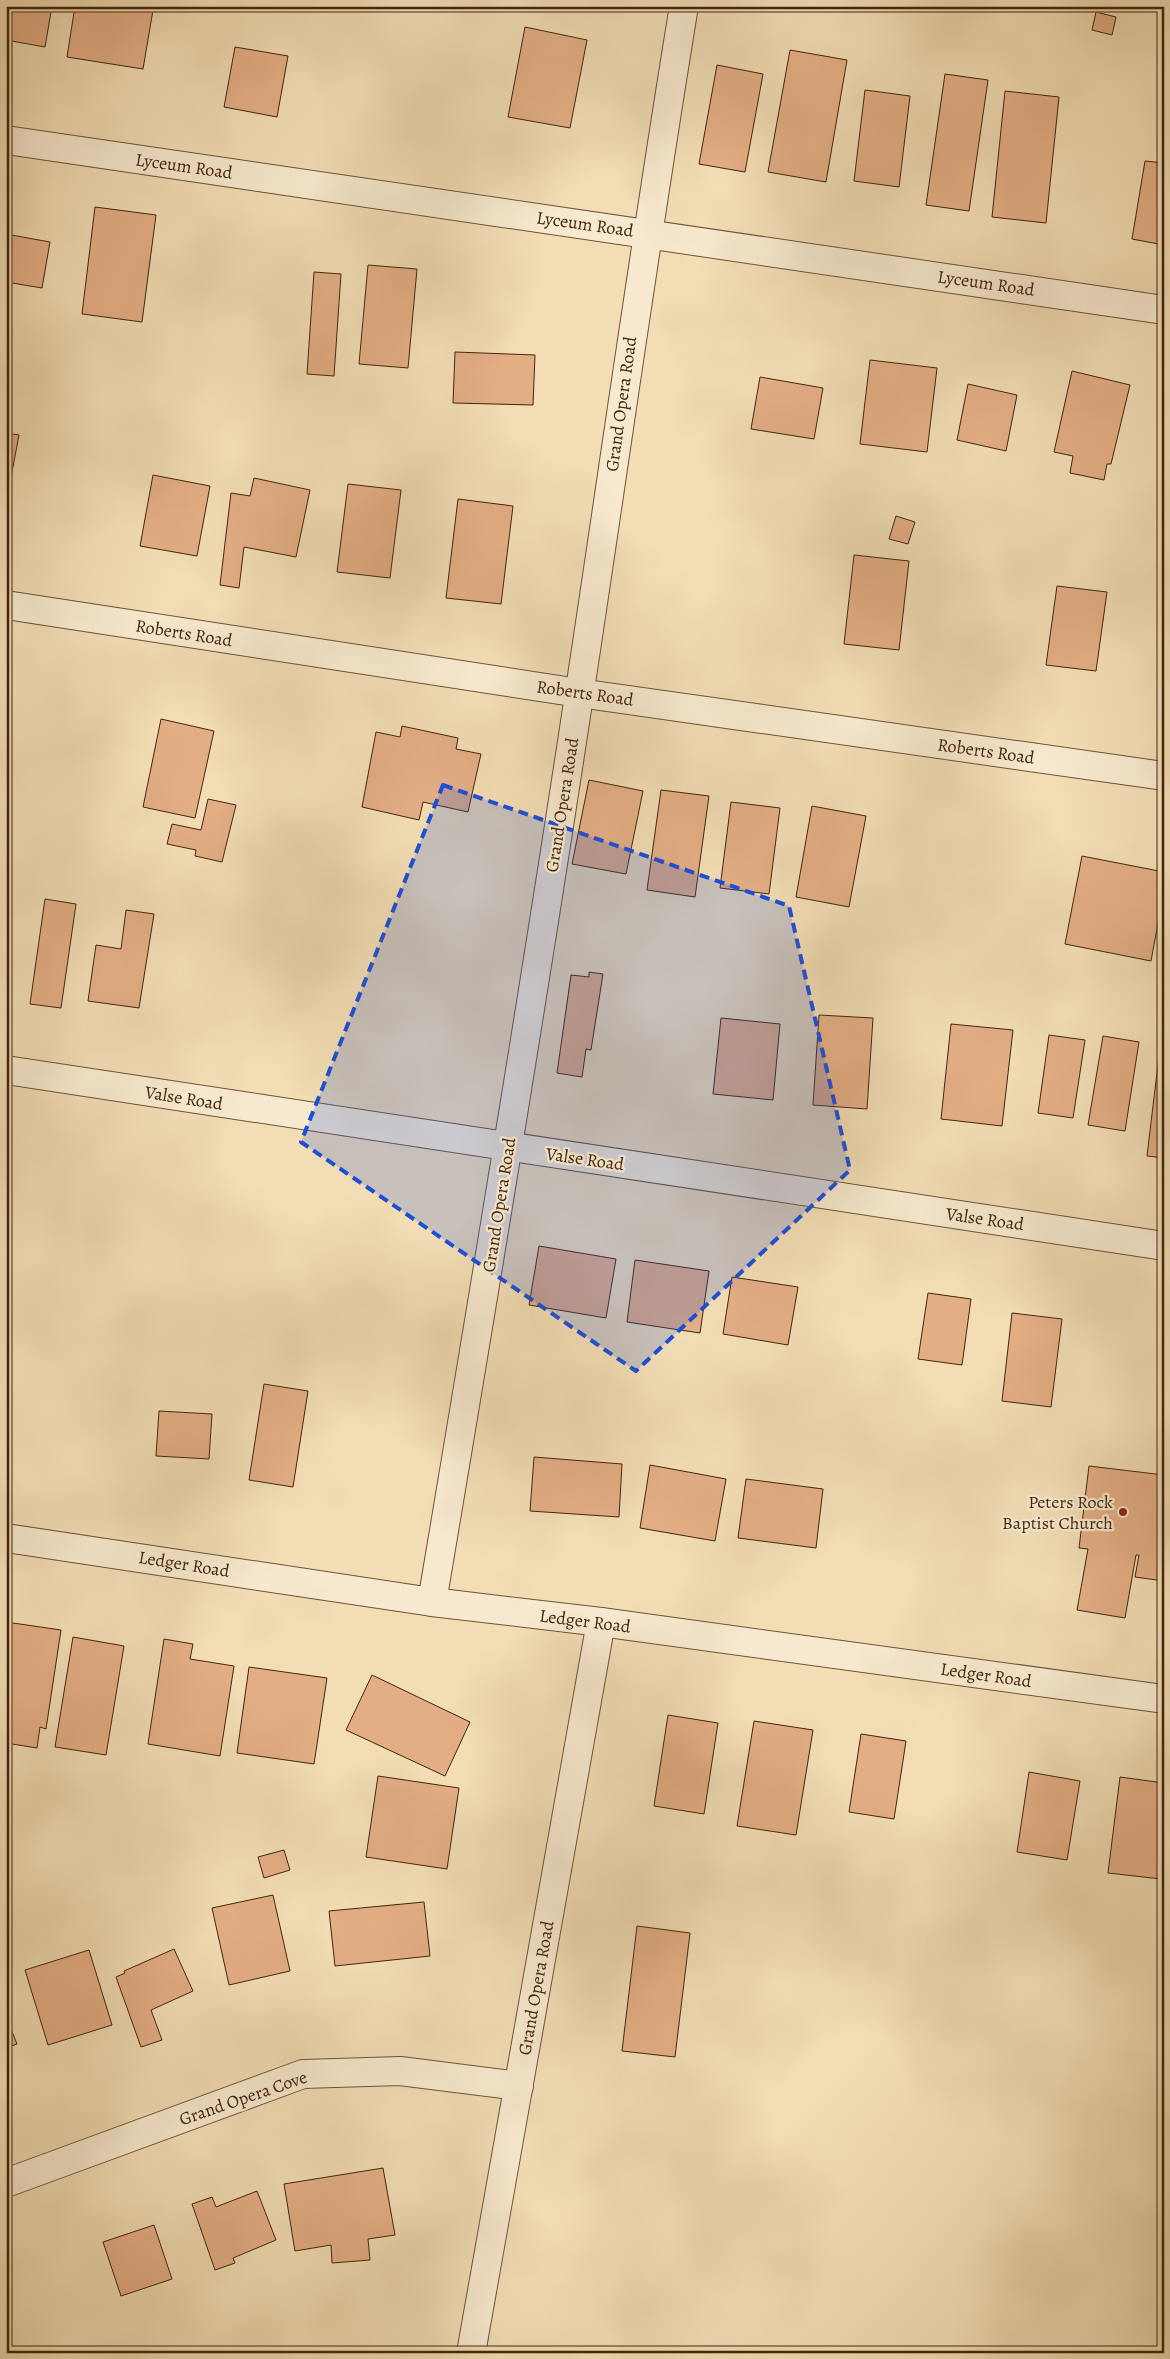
<svg xmlns="http://www.w3.org/2000/svg" width="1170" height="2359" viewBox="0 0 1170 2359" font-family="Alegreya,serif">
  <rect width="100%" height="100%" fill="#f2ddb5"/>
  <filter id="stains"><feTurbulence type="fractalNoise" baseFrequency=".004" numOctaves="4"/><feColorMatrix values="0 0 0 0 .2 0 0 0 0 .09 0 0 0 0 .02 0 0 0 .5 -.17"/></filter>
  <radialGradient id="worn" r=".72"><stop offset=".6" stop-color="#630" stop-opacity="0"/><stop offset="1" stop-color="#630" stop-opacity=".3"/></radialGradient>
  <!-- building -->
  <g fill="#e4ae85" stroke="#42250e">
    <polygon points="6,6 52,6 45,47 6,40"/>
    <polygon points="75,6 129,6 153,10 143,69 67,57"/>
    <polygon points="1096,12 1116,17 1112,35 1092,30"/>
    <polygon points="525,27 587,40 570,128 508,117"/>
    <polygon points="235,47 288,56 277,117 224,107"/>
    <polygon points="790,50 847,60 826,182 768,172"/>
    <polygon points="717,65 763,74 745,172 699,164"/>
    <polygon points="945,74 988,80 969,211 926,205"/>
    <polygon points="865,90 910,96 899,187 854,181"/>
    <polygon points="1005,91 1059,97 1046,223 992,217"/>
    <polygon points="1145,161 1164,163 1164,245 1132,239"/>
    <polygon points="95,207 156,215 142,322 82,314"/>
    <polygon points="6,234 50,242 42,288 6,282"/>
    <polygon points="368,265 417,269 408,368 359,364"/>
    <polygon points="314,272 341,274 334,376 307,374"/>
    <polygon points="455,352 535,355 533,405 453,403"/>
    <polygon points="870,360 937,368 927,452 860,444"/>
    <polygon points="1072,371 1130,385 1111,464 1107,464 1104,480 1070,473 1073,456 1054,452"/>
    <polygon points="760,377 823,388 814,439 751,429"/>
    <polygon points="968,384 1017,395 1006,451 957,440"/>
    <polygon points="6,433 19,435 9,488 6,487"/>
    <polygon points="153,475 210,486 197,556 140,546"/>
    <polygon points="254,478 310,490 296,557 244,547 239,588 220,585 231,493 250,496"/>
    <polygon points="348,484 401,490 390,578 337,572"/>
    <polygon points="458,499 513,506 501,604 446,598"/>
    <polygon points="896,516 915,522 908,544 889,539"/>
    <polygon points="854,555 909,561 899,650 844,644"/>
    <polygon points="1057,586 1107,592 1096,671 1046,665"/>
    <polygon points="161,719 214,731 195,818 143,807"/>
    <polygon points="402,726 458,738 456,749 481,754 468,812 423,802 419,820 362,807 376,732 400,737"/>
    <polygon points="589,780 643,791 626,874 572,864"/>
    <polygon points="661,790 709,796 695,897 647,890"/>
    <polygon points="208,799 236,805 222,862 195,856 196,850 167,844 172,824 201,830"/>
    <polygon points="731,802 780,808 769,894 720,888"/>
    <polygon points="812,806 866,816 849,907 796,897"/>
    <polygon points="1082,856 1164,872 1164,891 1151,961 1065,944"/>
    <polygon points="45,899 76,904 61,1008 30,1004"/>
    <polygon points="126,910 154,914 139,1008 88,1001 96,945 121,949"/>
    <polygon points="589,972 603,974 591,1050 586,1049 582,1077 557,1073 571,975 589,977"/>
    <polygon points="819,1015 873,1018 867,1109 813,1105"/>
    <polygon points="721,1018 780,1024 773,1100 713,1094"/>
    <polygon points="951,1024 1013,1030 1002,1126 941,1119"/>
    <polygon points="1162,1031 1164,1031 1164,1158 1147,1156"/>
    <polygon points="1049,1035 1085,1040 1073,1118 1038,1113"/>
    <polygon points="1103,1036 1139,1042 1125,1131 1088,1125"/>
    <polygon points="539,1246 616,1259 606,1318 529,1305"/>
    <polygon points="635,1260 709,1271 700,1333 627,1322"/>
    <polygon points="732,1277 798,1287 788,1345 723,1334"/>
    <polygon points="928,1293 971,1299 962,1365 918,1359"/>
    <polygon points="1012,1313 1062,1319 1051,1407 1002,1401"/>
    <polygon points="264,1384 308,1391 293,1487 249,1480"/>
    <polygon points="159,1411 212,1414 209,1459 156,1456"/>
    <polygon points="534,1457 622,1464 619,1517 530,1511"/>
    <polygon points="650,1465 726,1479 715,1541 640,1528"/>
    <polygon points="1089,1466 1164,1475 1164,1581 1135,1577 1139,1555 1136,1555 1125,1618 1077,1610 1088,1549 1079,1548"/>
    <polygon points="746,1479 823,1489 816,1548 738,1538"/>
    <polygon points="6,1622 61,1630 46,1729 40,1727 37,1748 6,1743"/>
    <polygon points="73,1637 124,1646 106,1755 55,1747"/>
    <polygon points="164,1639 193,1644 190,1659 234,1666 220,1756 148,1744"/>
    <polygon points="249,1667 327,1678 314,1764 237,1753"/>
    <polygon points="372,1675 470,1722 445,1776 346,1730"/>
    <polygon points="668,1715 718,1723 704,1814 654,1806"/>
    <polygon points="754,1721 813,1730 796,1835 737,1826"/>
    <polygon points="861,1734 906,1741 894,1819 849,1812"/>
    <polygon points="1029,1772 1080,1781 1067,1860 1017,1852"/>
    <polygon points="378,1776 459,1788 447,1869 366,1857"/>
    <polygon points="1120,1777 1164,1783 1164,1857 1161,1879 1108,1873"/>
    <polygon points="284,1850 290,1870 264,1878 258,1857"/>
    <polygon points="273,1895 290,1971 229,1985 212,1908"/>
    <polygon points="424,1902 430,1956 335,1966 329,1911"/>
    <polygon points="637,1926 690,1933 675,2057 622,2051"/>
    <polygon points="174,1949 193,1991 151,2010 162,2040 141,2047 116,1977 125,1973 124,1971"/>
    <polygon points="89,1950 112,2025 48,2045 25,1970"/>
    <polygon points="6,2016 17,2044 6,2048"/>
    <polygon points="383,2168 395,2235 368,2239 370,2260 332,2263 331,2245 295,2251 284,2184"/>
    <polygon points="257,2191 276,2240 233,2258 235,2263 215,2270 192,2204 212,2197 216,2207"/>
    <polygon points="154,2225 172,2279 121,2296 103,2242"/>
  </g>
  <g fill="none" stroke-linecap="round" stroke-linejoin="round">
    <!-- minor casing -->
    <g stroke="#6e5338" stroke-width="30">
      <g id="minor">
        <polyline points="6,140 1164,310"/>
        <polyline points="6,605 579,693 1164,776"/>
        <polyline points="6,1070 1164,1246"/>
        <polyline points="6,1538 432,1602 601,1622 1164,1699"/>
        <path d="M 432,1602 C 483,1300 533,999 579,696 C 614,466 646,236 684,6"/>
        <polyline points="6,2183 303,2074 400,2071 519,2086"/>
        <polyline points="471,2353 601,1622"/>
      </g>
    </g>
    <!-- minor -->
    <use href="#minor" stroke="#f7e9cf" stroke-width="28"/>
    <!-- rail casing -->
    <g stroke="#42250e" stroke-width="5.5">
      <polyline id="rail" points="1158,2353 1164,2349"/>
    </g>
    <!-- rail -->
    <use href="#rail" stroke="#f7e9cf" stroke-width="4" stroke-dasharray="11" stroke-linecap="butt"/>
  </g>
  <!-- marked area -->
  <path fill="#1d4ed8" fill-opacity="0.2" stroke="#1d4ed8" stroke-width="4" stroke-dasharray="10 6" stroke-linejoin="round" d="M 443,785 L 789,906 L 850,1170 L 636,1371 L 301,1142 Z"/>
  <!-- markers -->
  <circle fill="#8f2418" stroke="#f7e9cf" stroke-width="2" cx="1123" cy="1512" r="5"/>
  <g text-anchor="middle" stroke-width="4.5" stroke-linejoin="round" paint-order="stroke">
    <!-- street labels -->
    <g font-size="18" fill="#42250e" stroke="#f7e9cf">
      <text transform="translate(184 166) rotate(8)" y="6">Lyceum Road</text>
      <text transform="translate(585 224) rotate(8)" y="6">Lyceum Road</text>
      <text transform="translate(986 283) rotate(8)" y="6">Lyceum Road</text>
      <text transform="translate(621 404) rotate(-82)" y="6">Grand Opera Road</text>
      <text transform="translate(184 633) rotate(9)" y="6">Roberts Road</text>
      <text transform="translate(585 693) rotate(8)" y="6">Roberts Road</text>
      <text transform="translate(986 751) rotate(8)" y="6">Roberts Road</text>
      <text transform="translate(562 805) rotate(-81)" y="6">Grand Opera Road</text>
      <text transform="translate(184 1098) rotate(9)" y="6">Valse Road</text>
      <text transform="translate(585 1159) rotate(8)" y="6">Valse Road</text>
      <text transform="translate(499 1205) rotate(-81)" y="6">Grand Opera Road</text>
      <text transform="translate(985 1219) rotate(8)" y="6">Valse Road</text>
      <text transform="translate(184 1564) rotate(9)" y="6">Ledger Road</text>
      <text transform="translate(585 1621) rotate(7)" y="6">Ledger Road</text>
      <text transform="translate(986 1675) rotate(8)" y="6">Ledger Road</text>
      <text transform="translate(536 1988) rotate(-80)" y="6">Grand Opera Road</text>
      <text transform="translate(243 2098) rotate(-19)" y="6">Grand Opera Cove</text>
    </g>
    <!-- poi labels -->
    <g font-size="18" fill="#42250e" stroke="#f7e9cf" text-anchor="end">
      <text x="1113" y="1508">Peters Rock<tspan x="1113" dy="21">Baptist Church</tspan></text>
    </g>
  </g>
  <!-- margin -->
  <rect width="1170" height="2359" fill="none" stroke="#f2ddb5" stroke-width="25"/>
  <rect x="8" y="8" width="1155" height="2344" fill="none" stroke="#42250e" stroke-width="2.5"/>
  <rect x="12" y="12" width="1145" height="2334" fill="none" stroke="#42250e"/>
  <rect width="100%" height="100%" filter="url(#stains)"/>
  <rect width="100%" height="100%" fill="url(#worn)"/>
</svg>
